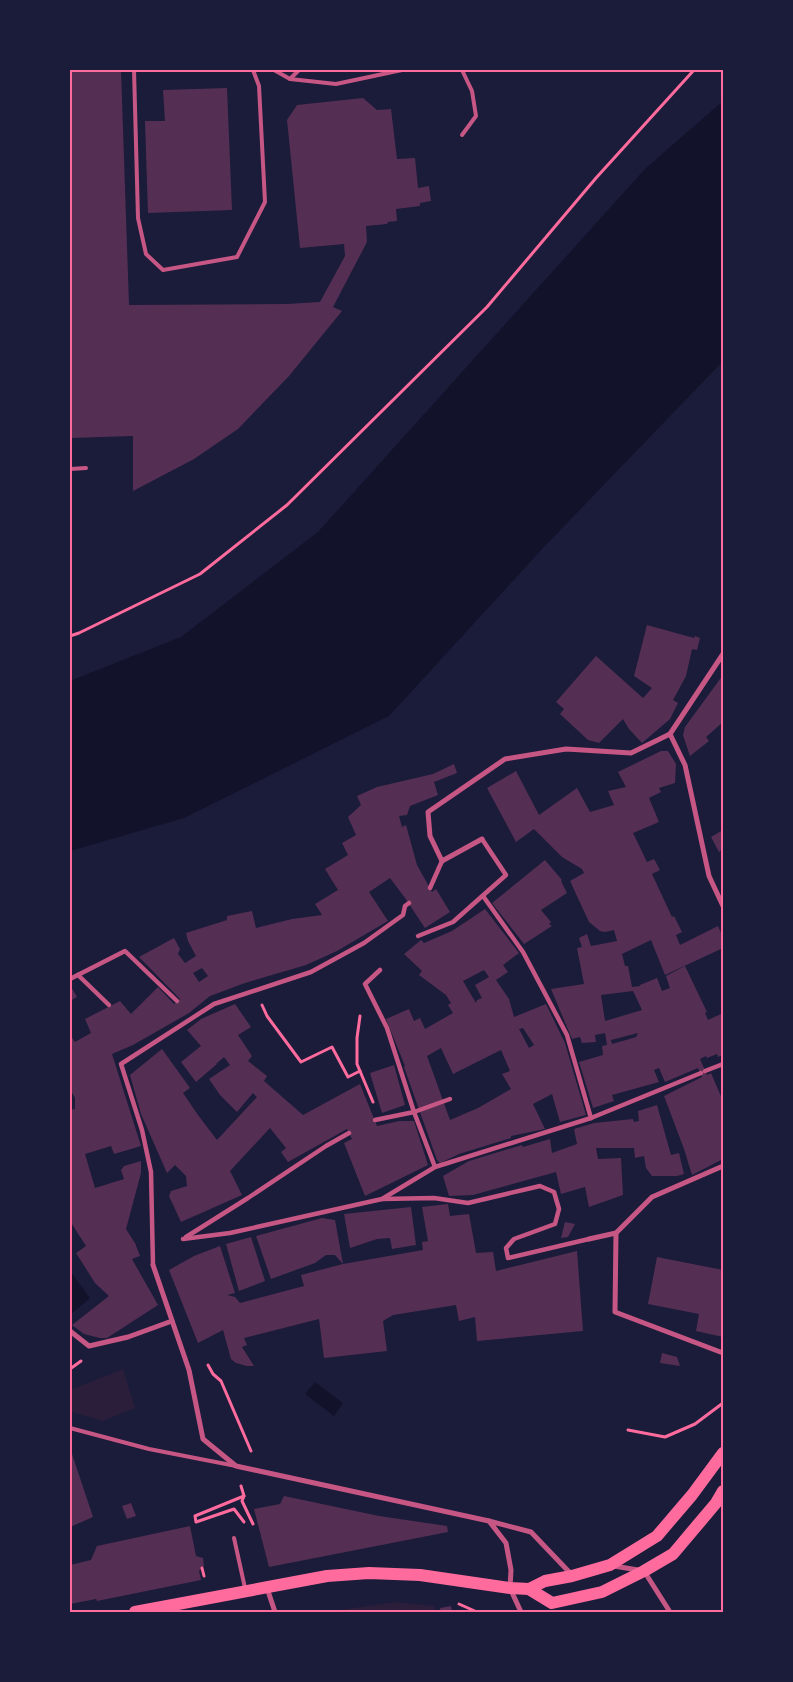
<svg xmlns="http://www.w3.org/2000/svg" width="793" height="1682" viewBox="0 0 793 1682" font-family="Raleway,sans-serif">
  <rect width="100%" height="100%" fill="#1b1b3a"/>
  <!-- green -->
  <g fill="#2a1e3b">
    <polygon points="123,1369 135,1408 103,1421 72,1412 70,1407 70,1390"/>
    <polygon points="396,1602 434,1606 436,1612 324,1612"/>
  </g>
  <!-- water -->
  <g fill="#12122b">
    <polygon points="723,101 723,361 543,548 389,716 184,818 70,851 70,681 181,637 318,532 645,169"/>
    <polygon points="70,1271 90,1298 70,1315"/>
    <polygon points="315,1382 343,1403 334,1416 305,1394"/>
  </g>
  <!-- building -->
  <g fill="#542f53" fill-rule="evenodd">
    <polygon points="70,70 121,70 129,305 287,304 320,302 345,256 344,244 300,248 287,120 297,105 363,98 377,110 391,109 397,159 415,158 418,188 429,186 431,201 420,203 420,206 396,209 397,221 388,222 387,224 366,226 367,242 333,307 342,311 289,376 238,429 194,459 133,491 133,436 70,438"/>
    <polygon points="227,88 232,210 148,213 145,121 165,121 163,90"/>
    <polygon points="647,625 694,638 695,636 700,638 697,650 692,649 686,676 673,700 678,703 670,719 642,743 629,729 623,719 599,743 588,740 560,714 564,709 556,702 596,656 643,698 652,688 634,676"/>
    <polygon points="723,675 723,722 706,737 709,741 690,756 683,735 685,727"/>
    <path d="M 661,751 L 668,751 L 676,764 L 675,783 L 659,788 L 661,792 L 649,798 L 659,822 L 633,833 L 647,862 L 654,859 L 660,870 L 652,874 L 672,917 L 674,916 L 682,932 L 676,935 L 680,945 L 718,926 L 723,937 L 723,948 L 665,975 L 651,940 L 622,954 L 625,966 L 628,966 L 632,987 L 640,986 L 640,985 L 657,978 L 662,991 L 670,988 L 666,976 L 685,966 L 707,1012 L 705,1013 L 708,1020 L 723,1013 L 723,1055 L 718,1057 L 717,1054 L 707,1058 L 706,1056 L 700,1059 L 707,1075 L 711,1073 L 723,1101 L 723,1159 L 692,1175 L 684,1149 L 664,1096 L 702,1077 L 698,1068 L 665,1082 L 659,1068 L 654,1070 L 659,1082 L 612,1095 L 614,1101 L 593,1108 L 579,1062 L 603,1055 L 602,1046 L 607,1045 L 605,1033 L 595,1035 L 596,1042 L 582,1043 L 580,1037 L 572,1039 L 551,989 L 584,984 L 577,948 L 582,947 L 579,938 L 587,934 L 591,946 L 617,941 L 614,930 L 605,932 L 600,931 L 589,922 L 570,881 L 584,873 L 582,869 L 562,857 L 534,829 L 516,842 L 487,788 L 516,771 L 539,815 L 577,788 L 590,812 L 614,805 L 608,791 L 626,787 L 618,772 ZM 633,991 L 642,1010 L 605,1021 L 601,995 ZM 638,1033 L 636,1037 L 612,1044 L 611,1040 Z"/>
    <path d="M 454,764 L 457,773 L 434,782 L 438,795 L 410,806 L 407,815 L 399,816 L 402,827 L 406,825 L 417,865 L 432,892 L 436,889 L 450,912 L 425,928 L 405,898 L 390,878 L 369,892 L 388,921 L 337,951 L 306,965 L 245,983 L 210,996 L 189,1013 L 133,1045 L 112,1054 L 141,1146 L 114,1154 L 111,1146 L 85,1154 L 95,1188 L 124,1179 L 121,1170 L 124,1166 L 141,1161 L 141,1173 L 126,1229 L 135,1243 L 140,1256 L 132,1259 L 158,1305 L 107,1338 L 100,1338 L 84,1334 L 72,1325 L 109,1296 L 95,1283 L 76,1253 L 86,1246 L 70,1221 L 70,1110 L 75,1109 L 75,1098 L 70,1089 L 70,1035 L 75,1042 L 91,1033 L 85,1019 L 120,1001 L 131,1014 L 158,987 L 174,1004 L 180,999 L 139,957 L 174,938 L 180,949 L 178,954 L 185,963 L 196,956 L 188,941 L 186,933 L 227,920 L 227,916 L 252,911 L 256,928 L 292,919 L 322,915 L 315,904 L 338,890 L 325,869 L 348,855 L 342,843 L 356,835 L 348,817 L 361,805 L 357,796 L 377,787 L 433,774 ZM 202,968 L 208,976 L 199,982 L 193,973 Z"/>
    <polygon points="723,830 723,849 719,852 711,837"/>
    <polygon points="545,860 562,880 561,881 567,893 541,910 551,922 549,924 552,926 524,944 492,903"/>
    <path d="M 485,909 L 519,953 L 503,965 L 508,972 L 496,980 L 509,999 L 514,1017 L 546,1004 L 565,1043 L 586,1115 L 560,1122 L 552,1094 L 533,1104 L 545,1129 L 511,1136 L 511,1138 L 459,1154 L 440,1163 L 437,1160 L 404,1067 L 405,1066 L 386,1019 L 409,1009 L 414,1021 L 420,1018 L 425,1029 L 453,1013 L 448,1005 L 451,1003 L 446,995 L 419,975 L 422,971 L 404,954 L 421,940 L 424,943 L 452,931 ZM 484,970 L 489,977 L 475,985 L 482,998 L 477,1000 L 476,1003 L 463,981 ZM 523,1028 L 534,1045 L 529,1048 L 519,1029 ZM 441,1048 L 453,1074 L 501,1050 L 510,1071 L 502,1074 L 511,1089 L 478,1108 L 450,1120 L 427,1056 Z"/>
    <polygon points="70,985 77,997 70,1001"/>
    <polygon points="235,1004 251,1027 238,1035 252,1056 248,1061 267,1076 264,1081 303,1115 360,1084 377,1126 399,1121 414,1121 428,1165 365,1196 344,1143 352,1139 347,1129 288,1162 281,1152 286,1148 270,1128 230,1171 242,1195 181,1222 169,1196 171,1191 187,1186 186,1176 175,1165 167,1173 141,1114 130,1075 162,1049 190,1088 183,1093 198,1115 217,1140 257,1097 253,1093 237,1112 220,1095 209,1079 230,1065 224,1057 216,1064 217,1064 196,1082 181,1062 201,1046 187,1030 201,1019"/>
    <polygon points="394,1065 405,1105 382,1113 370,1073"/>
    <polygon points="657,1105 671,1155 679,1153 684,1174 677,1176 652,1176 646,1168 644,1156 635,1158 634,1148 596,1148 598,1159 621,1158 623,1195 589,1207 585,1187 561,1194 556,1172 473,1195 449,1196 443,1176 469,1161 522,1145 523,1147 550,1139 552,1153 577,1144 574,1129 594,1123 633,1119 634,1122 639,1121 638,1111"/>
    <polygon points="448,1204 450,1216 469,1214 476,1253 493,1252 496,1271 577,1251 583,1331 477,1341 475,1317 459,1321 456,1305 393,1315 383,1321 387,1351 324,1358 319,1319 244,1338 247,1345 242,1347 254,1366 247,1366 236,1363 231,1359 223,1330 198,1343 169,1270 194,1256 220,1246 235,1293 227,1295 235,1297 240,1303 304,1286 301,1275 343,1264 335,1255 326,1255 315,1263 271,1279 256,1236 322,1218 335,1220 343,1264 423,1250 422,1242 428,1241 422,1207"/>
    <polygon points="411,1207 416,1245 392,1249 390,1238 377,1239 350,1248 344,1214"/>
    <polygon points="565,1222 575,1224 568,1237 561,1238"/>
    <polygon points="251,1237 265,1281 239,1291 226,1244"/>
    <polygon points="657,1257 723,1270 723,1337 696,1331 699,1314 648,1304"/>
    <polygon points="662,1353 677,1357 680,1366 660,1363"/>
    <polygon points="70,1448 93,1517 70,1527"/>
    <polygon points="284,1496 379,1516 447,1526 448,1532 269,1567 254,1509 280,1504"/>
    <polygon points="131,1503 136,1516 127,1519 122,1506"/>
    <polygon points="190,1526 196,1556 203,1558 204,1566 199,1571 201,1580 97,1601 96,1599 70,1604 70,1565 91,1560 97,1546"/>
    <polygon points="451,1606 452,1612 441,1612 440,1608"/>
  </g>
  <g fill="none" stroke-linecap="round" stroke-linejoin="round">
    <!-- path -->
    <g stroke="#ff6b9d" stroke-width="3">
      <polyline points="70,636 79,633 200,574 287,505 487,307 596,178 694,70"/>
      <polyline points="262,1005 267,1016 301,1062 332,1047 348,1077 360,1071"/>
      <polyline points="360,1016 357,1038 357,1064 373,1102"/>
      <polyline points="208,1365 213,1374 221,1381 251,1451"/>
      <polyline points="70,1369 81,1361"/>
      <polyline points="628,1430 665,1437 695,1424 723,1403"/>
      <polyline points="241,1486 244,1496 242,1501 253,1524"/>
      <polyline points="244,1496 195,1516 196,1522 234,1509 244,1522"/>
      <polyline points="202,1568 204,1576"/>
      <polyline points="459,1604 477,1612"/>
    </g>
    <!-- service -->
    <g stroke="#c65784" stroke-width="4">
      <polyline points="134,70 138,218 146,254 163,270 237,257 265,202 259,86 253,70"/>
      <polyline points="274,70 290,79 336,84 402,70"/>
      <polyline points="290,79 299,70"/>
      <polyline points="462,135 476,116 472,91 462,70"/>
      <polyline points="70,469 86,468"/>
      <polyline points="70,1428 149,1449 236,1466"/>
      <polyline points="234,1538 245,1588"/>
    </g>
    <!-- pedestrian -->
    <g stroke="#c65784" stroke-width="4.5">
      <polyline points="430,888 442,861"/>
      <polyline points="483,896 523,952 567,1035 591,1118"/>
      <polyline points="418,936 453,922 506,875 482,839"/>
      <polyline points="380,970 365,984 387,1028 414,1112 435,1167"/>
      <polyline points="78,975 109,1005"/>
      <polyline points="70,979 125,951 177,1001"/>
      <polyline points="705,1071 723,1064"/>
      <polyline points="375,1120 414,1112 450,1099"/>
      <polyline points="382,1199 434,1198 468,1203 540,1186 554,1192 559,1209 555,1224 514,1239 506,1248 508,1258 589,1239"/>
      <polyline points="186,1237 248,1198 326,1146 349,1133"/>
      <polyline points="183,1239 230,1233 382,1199 435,1167 591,1118 701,1073"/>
      <polyline points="153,1265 151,1172 142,1130 121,1064 214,1004 311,972 364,943 403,915 405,906 409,903"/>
    </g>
    <!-- minor -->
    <g stroke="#c65784" stroke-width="5">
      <polyline points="670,734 685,765 709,876 723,906"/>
      <polyline points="670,734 723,654"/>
      <polyline points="482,839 442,861 430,836 428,812 505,759 566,749 631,753 670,734"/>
      <polyline points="723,1166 652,1197 616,1233 615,1312 723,1353"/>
      <polyline points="589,1239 616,1233"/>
      <polyline points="153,1265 189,1370 203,1439 236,1466 489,1521"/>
      <polyline points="70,1331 89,1346 128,1337 172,1321"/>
      <polyline points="614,1566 644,1571 670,1612"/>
      <polyline points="267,1588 275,1612"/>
      <polyline points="521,1612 510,1588 511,1570 506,1543 489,1521 531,1532 572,1575"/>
    </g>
    <!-- primary -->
    <g stroke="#ff6b9d" stroke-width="12">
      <polyline points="529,1589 545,1581 572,1576 610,1565 657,1536 692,1495 723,1453"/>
      <polyline points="135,1612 327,1576 369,1573 420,1575 510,1588 529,1589 552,1603 602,1592 644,1571 673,1554 716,1503 723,1491"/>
    </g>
  </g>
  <!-- border -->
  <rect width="793" height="1682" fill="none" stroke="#1b1b3a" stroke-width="142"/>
  <rect x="71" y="71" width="651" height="1540" fill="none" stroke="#ff6b9d" stroke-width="2"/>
</svg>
